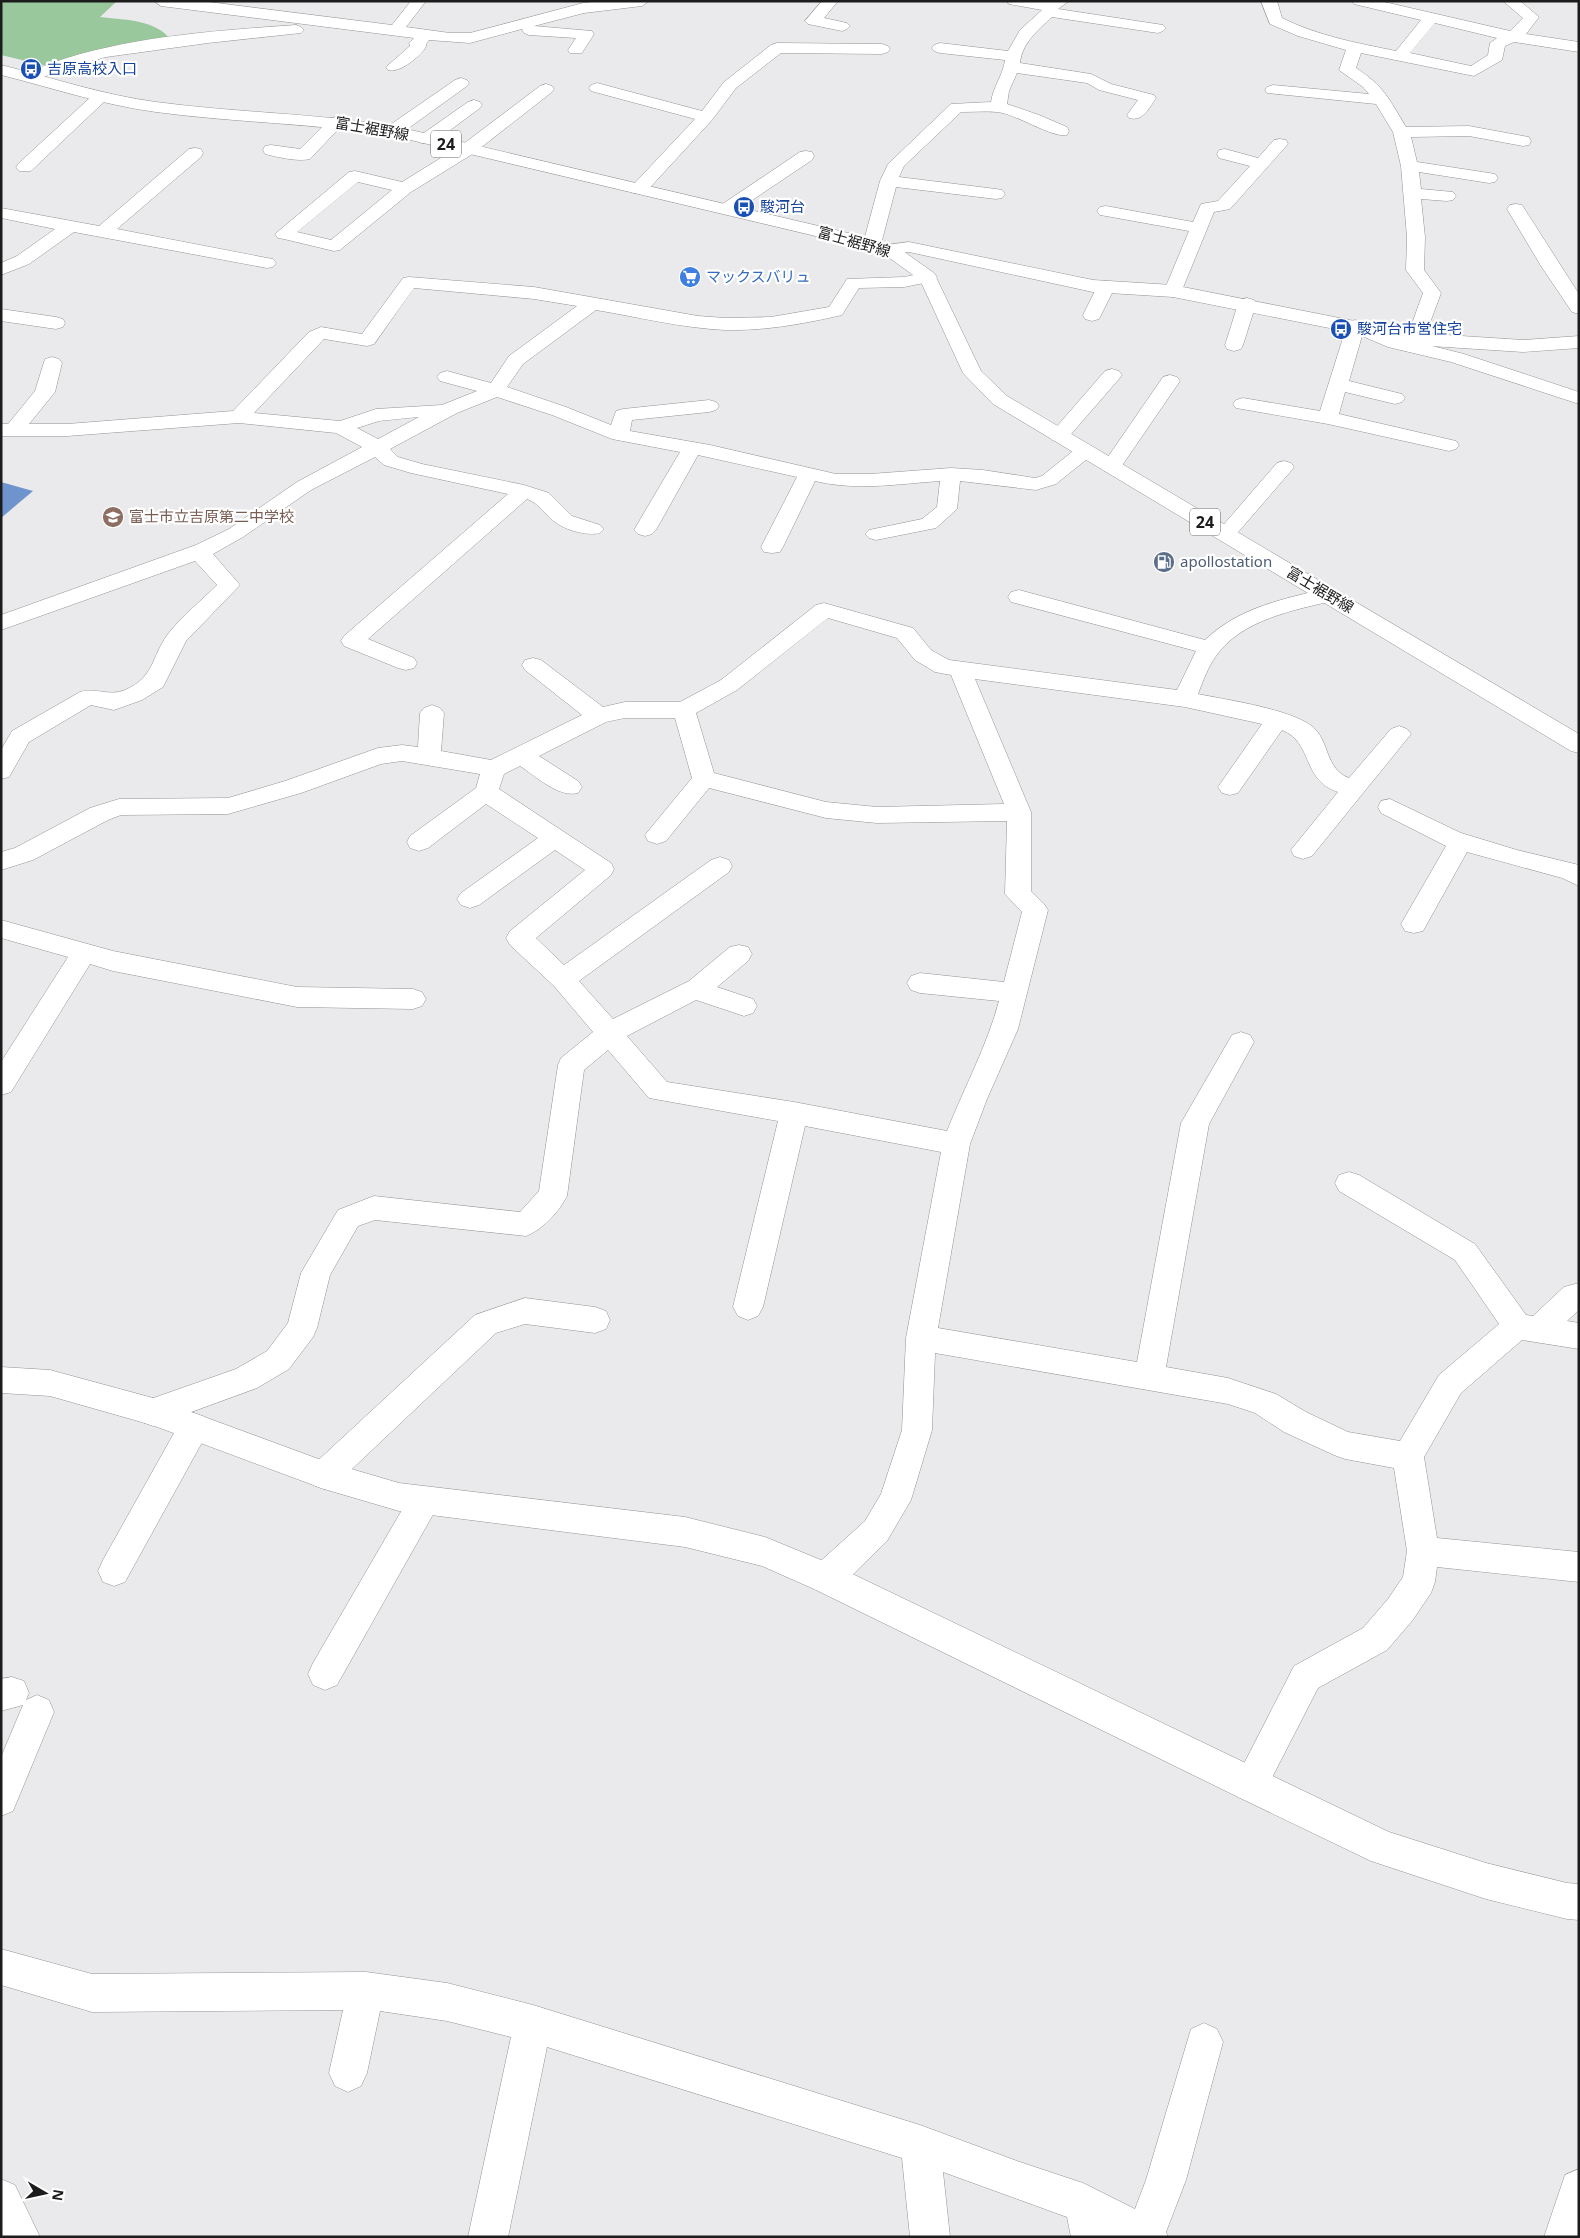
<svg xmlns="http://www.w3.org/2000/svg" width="1580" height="2238" viewBox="0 0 1580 2238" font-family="'Noto Sans','Noto Sans JP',sans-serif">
  <rect width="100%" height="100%" fill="#eaeaec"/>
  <!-- green -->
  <path fill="#99c89c" d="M 4,1 L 117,1 L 100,17 C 124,20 155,19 171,40 L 47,66 L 1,55 L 1,3 Z"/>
  <!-- water -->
  <polygon fill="#6f94cd" points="1,482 33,491 1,518"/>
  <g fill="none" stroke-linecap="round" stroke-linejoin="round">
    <!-- street casing -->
    <g stroke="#939395" stroke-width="1">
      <g id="street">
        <path d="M 154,1 L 201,1 L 392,25 L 411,1 L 426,1 L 406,27 L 450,33 L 470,33 L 583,3 L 601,1 L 649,1 L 642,6 L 584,13 L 534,26 L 592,31 L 594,34 L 582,53 L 570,53 L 568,50 L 576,38 L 529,35 L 524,33 L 522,29 L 470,43 L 429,40 C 425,44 427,46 424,50 C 416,59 400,73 388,70 L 386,67 L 410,46 L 409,43 L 414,38 L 161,6 Z"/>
        <polygon points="822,1 838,1 824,18 847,23 850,26 847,29 842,31 808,24 805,21"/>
        <path d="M 1007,1 L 1069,1 L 1058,9 L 1163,25 L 1166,28 L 1163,31 L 1158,33 L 1052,17 C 1038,30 1022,43 1020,63 L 1091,74 L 1111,84 L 1154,95 L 1156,98 C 1149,108 1143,122 1129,118 L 1127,115 L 1138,100 L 1099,90 L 1087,83 L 1017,73 L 1009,91 L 1007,104 L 1039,115 L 1067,127 L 1069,131 L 1067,135 C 1051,138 1017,114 997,112 C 985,111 973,112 961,112 L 904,166 L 899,177 L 996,189 L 1002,190 L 1005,194 L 1002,198 L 996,199 L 896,187 L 881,244 L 878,248 L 872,249 L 866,248 L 863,244 L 880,181 L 888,164 L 951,104 L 991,102 C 993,87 1003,75 1005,60 L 940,53 L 934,51 L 932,48 L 934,45 L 940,43 L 1008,51 L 1020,30 L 1042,10 L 1009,4 Z"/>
        <path d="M 1261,1 L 1277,1 L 1282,18 C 1318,36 1357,43 1396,51 L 1421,20 L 1354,4 L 1352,1 L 1380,1 L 1510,31 L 1523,18 L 1503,1 L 1520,1 L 1539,17 L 1526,34 L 1579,42 L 1579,52 L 1514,42 L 1505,46 L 1502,60 L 1474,76 L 1361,53 L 1356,68 C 1384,86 1389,99 1406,127 L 1469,126 L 1523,136 L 1529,137 L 1531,141 L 1529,145 L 1523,146 L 1469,136 L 1411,137 L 1417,162 L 1489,173 L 1495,174 L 1498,178 L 1495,182 L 1489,183 L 1419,172 L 1421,189 L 1453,192 L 1456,196 L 1453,200 L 1447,201 L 1421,199 L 1425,237 L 1424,270 L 1441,293 L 1424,339 L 1420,343 L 1464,354 L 1579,392 L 1579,404 L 1451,362 L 1388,347 L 1362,336 L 1349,381 L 1402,394 L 1405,398 L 1402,402 L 1395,404 L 1345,392 L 1339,414 L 1456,441 L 1459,445 L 1456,449 L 1449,451 L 1328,424 L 1236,408 L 1233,404 L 1236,400 L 1243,398 L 1320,411 L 1348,322 L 1355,320 L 1362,322 L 1406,340 L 1423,293 L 1406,270 L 1407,237 L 1401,166 L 1393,132 L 1376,104 L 1267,93 L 1265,90 L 1267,87 L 1273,85 L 1369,94 L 1363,87 L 1339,70 L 1346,50 L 1298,36 L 1270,24 ZM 1435,23 L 1497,38 L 1490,43 L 1488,55 L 1471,66 L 1410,53 Z"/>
        <path d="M 296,25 L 301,27 L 304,30 L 301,33 L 208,43 L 106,57 L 68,67 L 31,82 L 25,80 L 23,77 L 25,74 C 104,38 210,31 296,25 Z"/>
        <polygon points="777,43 882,44 888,46 890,49 888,52 882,54 781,53 736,88 712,120 645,193 633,193 630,189 633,185 695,119 591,91 589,88 591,85 597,83 702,111 724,82 771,45"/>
        <polygon points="461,78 467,80 469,83 467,86 399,135 387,135 385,131 387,127 455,80"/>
        <path d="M 546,84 L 552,86 L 554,89 L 552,92 L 474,153 L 411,192 L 340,250 L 334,251 L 284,239 L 278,238 L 275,234 L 349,172 L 355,171 L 402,182 L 462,145 L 540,86 ZM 358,182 L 392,190 L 331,240 L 297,232 Z"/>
        <polygon points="100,92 106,94 108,97 106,100 31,171 19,171 16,167 19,163 94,94"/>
        <polygon points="474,100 480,102 482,105 480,108 433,143 421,143 419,139 421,135 468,102"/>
        <path d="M 337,117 L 343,118 L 345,122 L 310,159 C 297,162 278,157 265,154 L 263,150 L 265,146 L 271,145 L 300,149 L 331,118 Z"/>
        <polygon points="1280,139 1286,140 1288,144 1230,209 1214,212 1180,295 1173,297 1166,295 1164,291 1189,231 1106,216 1100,215 1097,211 1100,207 1106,206 1193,222 1201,204 1218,201 1250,166 1219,158 1217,154 1219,150 1225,149 1258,158 1274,140"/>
        <polygon points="195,148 201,149 203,153 201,157 117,229 267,258 273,259 276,263 273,267 267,268 74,232 29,264 1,275 1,263 17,256 55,229 1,218 1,208 99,226 189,149"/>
        <polygon points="806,151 812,152 814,156 812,160 733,213 721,213 718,209 721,205 800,152"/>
        <polygon points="1516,204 1522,205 1579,294 1579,314 1572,312 1541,266 1507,209 1510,205"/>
        <path d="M 928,272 L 934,273 L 937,277 L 934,281 L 904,287 L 859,288 L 842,315 C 803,324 764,331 725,330 C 682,328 638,317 596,310 L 523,364 L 507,387 L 566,407 L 611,425 L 616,411 L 623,409 L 709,400 L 716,402 L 719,406 L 716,410 L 709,412 L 632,420 L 630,431 L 710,445 L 836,474 L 870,474 L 951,468 L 983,470 L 1035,478 L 1042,476 L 1078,447 L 1085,445 L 1092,447 L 1095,451 L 1092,455 L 1056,484 L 1036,490 L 960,481 L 957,509 L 936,528 L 876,540 L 869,538 L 865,534 L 869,530 L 922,519 L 937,507 L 940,481 C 898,484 856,491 815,481 L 783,547 L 780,552 L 772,553 L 764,552 L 761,547 L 797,477 L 698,455 L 656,530 L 652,534 L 645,536 L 638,534 L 634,530 L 680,452 L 612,439 L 552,415 L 497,397 L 457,413 L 390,449 L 398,457 L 422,464 L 524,485 L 549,493 L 572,516 L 600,525 L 604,529 L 600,533 C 589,536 568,531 558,524 C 546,517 541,504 527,499 L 368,639 L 414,658 L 417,663 L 414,668 L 406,670 L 398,668 L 344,646 L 341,641 L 344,636 L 508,494 L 411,473 L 384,465 L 375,457 L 311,490 L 243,537 L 213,554 L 240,585 L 186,641 L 163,687 L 142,700 L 114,710 L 91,705 L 29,742 L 9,777 L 1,779 L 1,750 L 12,731 L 80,692 C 96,687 109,697 125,690 C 155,677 151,657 168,634 C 182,616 201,601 217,585 L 195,561 L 1,630 L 1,615 L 196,545 L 229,529 L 297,482 L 362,447 L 336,433 L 239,423 L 67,436 L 1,436 L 1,424 L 8,424 L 35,391 L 45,359 L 52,357 L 59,359 L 62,363 L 55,392 L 29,424 L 67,424 L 233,411 L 309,332 L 321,327 L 362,334 L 403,278 L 409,277 L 534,287 L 698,316 L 725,318 L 771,317 L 829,307 L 847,279 L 904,277 ZM 414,288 L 534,299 L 577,306 L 509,356 L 491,383 L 447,371 L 440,373 L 437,377 L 440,381 L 477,391 L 442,405 L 376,409 L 340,421 L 254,413 L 324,339 L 367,346 L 374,344 ZM 419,417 L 378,439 L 357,428 L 379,421 Z"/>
        <polygon points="1106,281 1112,283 1115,287 1099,319 1092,321 1085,319 1083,315 1097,287 1100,283"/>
        <polygon points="1247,298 1254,300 1256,304 1243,345 1241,349 1234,351 1227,349 1225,345 1238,304 1240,300"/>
        <polygon points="1,309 56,317 63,319 65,323 63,327 56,329 1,321"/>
        <polygon points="1112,369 1119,371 1122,375 1119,379 1066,440 1059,442 1052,440 1049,436 1052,432 1105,371"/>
        <polygon points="1170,375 1177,377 1180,381 1121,467 1118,471 1111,473 1104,471 1101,467 1163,377"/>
        <polygon points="1284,461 1291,463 1294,467 1291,471 1233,538 1226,540 1219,538 1215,534 1219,530 1277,463"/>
        <path d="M 1328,588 L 1336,590 L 1339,595 L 1336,600 C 1295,610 1242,619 1216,656 C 1208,667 1203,681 1198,694 C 1227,700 1291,709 1313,727 C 1330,742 1325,769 1349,778 L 1391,729 L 1399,726 L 1407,729 L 1411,734 L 1407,739 L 1312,856 L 1303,859 L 1294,856 L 1291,850 L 1338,792 C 1301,780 1314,743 1282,730 L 1238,793 L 1230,795 L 1222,793 L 1218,787 L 1262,724 L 1185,707 L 975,679 L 1031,812 L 1031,891 L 1044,904 L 1048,910 L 1018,1029 L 987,1099 L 970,1144 L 938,1328 L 1137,1362 L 1181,1123 L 1232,1035 L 1241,1032 L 1250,1035 L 1254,1042 L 1209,1124 L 1166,1367 L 1228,1378 L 1276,1394 L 1306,1412 L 1348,1432 L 1400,1441 L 1439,1375 L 1499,1324 L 1455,1260 L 1339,1191 L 1335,1183 L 1339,1175 L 1349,1172 L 1359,1175 L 1475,1244 L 1526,1315 L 1533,1316 L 1564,1287 L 1579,1283 L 1579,1310 L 1567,1321 L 1579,1323 L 1579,1349 L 1522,1340 L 1461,1393 L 1424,1457 L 1437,1538 L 1579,1552 L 1579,1582 L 1437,1567 L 1435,1582 L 1431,1593 L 1412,1621 L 1387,1650 L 1318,1688 L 1262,1797 L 1250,1802 L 1238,1797 L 1233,1785 L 1294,1666 L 1363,1628 L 1388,1599 L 1403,1577 L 1407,1551 L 1394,1468 L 1345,1459 L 1334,1455 L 1284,1432 L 1255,1413 L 1228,1404 L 935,1353 L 932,1430 L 911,1500 L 887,1541 L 838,1589 L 826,1593 L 814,1589 L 810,1578 L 814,1567 L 865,1521 L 881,1494 L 902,1430 L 906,1338 L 941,1152 L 805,1126 L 763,1307 L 758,1316 L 748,1320 L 738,1316 L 733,1307 L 778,1121 L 649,1098 L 608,1050 L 584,1070 L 567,1196 C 559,1212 542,1230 526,1236 L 375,1220 L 358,1226 L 330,1275 L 317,1328 L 313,1337 L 289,1369 L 257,1388 L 153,1426 L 142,1422 L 138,1412 L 142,1402 L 236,1369 L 267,1351 L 288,1323 L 301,1273 L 338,1210 L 374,1196 L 520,1212 L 539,1191 L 558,1065 L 561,1058 L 593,1032 L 554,986 L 510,945 L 506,938 L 510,931 L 585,870 L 555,850 L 479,905 L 470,908 L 461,905 L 457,899 L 461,893 L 538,838 L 486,804 L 428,848 L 419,851 L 410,848 L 407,842 L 410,836 L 476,788 L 480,774 L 402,761 L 381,764 L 301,793 L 228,814 L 121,815 L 108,820 L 33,860 L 1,870 L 1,852 L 15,848 L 90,808 L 119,799 L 228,798 L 285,781 L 378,748 L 402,745 L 418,747 L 420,713 L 424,708 L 432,705 L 440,708 L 444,713 L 441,751 L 491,760 L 582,715 L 525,670 L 522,665 L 525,660 L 533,658 L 541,660 L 603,707 L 625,702 L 680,702 L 721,680 L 816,605 L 824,603 L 913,628 L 931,650 L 949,660 L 1177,690 L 1196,651 L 1011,602 L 1008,597 L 1011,592 L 1019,590 L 1205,640 C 1239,607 1284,599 1328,588 ZM 828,618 L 897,638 L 915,660 L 935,672 L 951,675 L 1004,804 L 877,807 L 826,802 L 714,773 L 696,713 L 737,690 ZM 625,718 L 675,718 L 692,778 L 645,835 L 648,841 L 657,844 L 666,841 L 709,788 L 826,818 L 877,823 L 1007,821 L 1005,894 L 1022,912 L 1004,982 L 920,973 L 911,976 L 907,983 L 911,990 L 920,993 L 999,1001 C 987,1046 964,1088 947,1131 L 794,1102 L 667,1082 L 627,1036 L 696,1000 L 744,1016 L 753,1013 L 757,1006 L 753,999 L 717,987 L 748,961 L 752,954 L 748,947 L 739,945 L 730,947 L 689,981 L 613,1019 L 579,981 L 729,872 L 732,866 L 729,860 L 720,857 L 711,860 L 564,965 L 536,938 L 611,875 L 614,869 L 611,863 L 499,789 L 504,774 L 520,766 C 536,776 558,798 578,793 L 582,787 L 578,781 L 539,756 L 606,722 Z"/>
        <polygon points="1390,799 1461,833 1517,850 1579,865 1579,886 1562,878 1467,852 1423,931 1414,933 1405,931 1401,924 1446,846 1381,813 1378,807 1381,801"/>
        <polygon points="1,920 113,951 297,987 413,989 422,992 426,999 422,1006 413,1009 297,1007 113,971 90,964 11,1092 1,1095 1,1062 68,957 1,938"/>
        <polygon points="525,1298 595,1307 606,1311 610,1320 606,1329 595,1333 525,1324 496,1333 335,1485 324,1489 313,1485 308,1475 313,1465 475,1315"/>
        <polygon points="194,1413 205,1417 209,1427 205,1437 125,1582 114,1586 103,1582 98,1571 103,1560 183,1417"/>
        <polygon points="424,1487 435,1491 440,1501 435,1511 337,1685 325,1690 313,1685 308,1674 313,1663 413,1491"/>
        <polygon points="12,1677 24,1681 29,1693 26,1700 37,1695 49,1700 54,1712 13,1811 1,1816 1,1757 23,1705 1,1711 1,1679"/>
        <polygon points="1,1949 92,1974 366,1972 447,1983 533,2005 920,2125 1017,2161 1083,2183 1135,2209 1146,2180 1191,2029 1204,2023 1217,2029 1223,2042 1186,2180 1166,2232 1168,2237 1071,2237 1067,2217 943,2172 950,2237 910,2237 902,2158 547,2047 508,2237 468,2237 511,2037 447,2021 380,2011 367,2073 361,2086 348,2092 335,2086 329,2073 343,2010 92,2012 1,1985"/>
        <polygon points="1579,2169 1579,2237 1544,2237 1565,2175"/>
        <polygon points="1,2179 15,2185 40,2237 1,2237"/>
      </g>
    </g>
    <!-- secondary casing -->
    <g stroke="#939395" stroke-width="1">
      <g id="secondary">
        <polygon points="909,242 1093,280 1173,285 1415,333 1523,340 1579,336 1579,348 1523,352 1415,345 1173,297 1093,292 909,252 885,255 879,254 876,250 879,246"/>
        <polygon points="1,1367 50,1370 153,1398 324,1461 399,1483 685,1517 765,1537 838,1567 1389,1832 1486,1863 1567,1883 1579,1884 1579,1920 1567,1919 1486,1899 1371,1861 1238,1797 814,1589 762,1566 685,1547 399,1511 324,1489 152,1425 50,1396 1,1393"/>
      </g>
    </g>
    <!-- primary casing -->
    <g stroke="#939395" stroke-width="1">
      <path id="primary" d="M 1,65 C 53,78 103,95 156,102 C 237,113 318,113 398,127 L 878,240 L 903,251 L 934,273 L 981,371 L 1007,396 L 1579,734 L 1579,753 L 1571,751 L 993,404 L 963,373 L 920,280 L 891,259 L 866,248 L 398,137 C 318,123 237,123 156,112 C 103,105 53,88 1,75 Z"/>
    </g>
    <!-- street -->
    <use href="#street" fill="#fff" fill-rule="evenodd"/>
    <!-- secondary -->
    <use href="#secondary" fill="#fff" fill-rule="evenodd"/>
    <!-- primary -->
    <use href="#primary" fill="#fff" fill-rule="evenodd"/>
  </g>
  <!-- icons -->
  <defs>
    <g id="bus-disc" transform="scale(1.125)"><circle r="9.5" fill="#1a4fb4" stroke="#fff"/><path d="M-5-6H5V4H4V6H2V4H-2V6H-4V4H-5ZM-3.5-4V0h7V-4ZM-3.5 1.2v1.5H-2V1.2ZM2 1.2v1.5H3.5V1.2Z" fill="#fff"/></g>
    <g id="supermarket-disc" transform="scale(1.125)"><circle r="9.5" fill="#3f7fe0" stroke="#fff"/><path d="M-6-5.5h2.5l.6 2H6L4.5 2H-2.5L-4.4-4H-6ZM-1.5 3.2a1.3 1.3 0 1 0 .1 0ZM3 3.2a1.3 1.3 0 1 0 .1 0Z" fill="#fff"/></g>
    <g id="school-disc" transform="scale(1.125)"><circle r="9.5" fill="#8d6e63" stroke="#fff"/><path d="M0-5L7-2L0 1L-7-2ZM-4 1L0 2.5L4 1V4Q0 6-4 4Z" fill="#fff"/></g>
    <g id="fuel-disc" transform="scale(1.125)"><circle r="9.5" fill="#5c6f8a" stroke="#fff"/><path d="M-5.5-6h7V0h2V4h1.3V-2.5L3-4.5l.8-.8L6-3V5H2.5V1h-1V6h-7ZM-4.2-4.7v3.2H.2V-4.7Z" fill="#fff"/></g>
  </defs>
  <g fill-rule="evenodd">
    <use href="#bus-disc" x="31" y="69"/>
    <use href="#bus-disc" x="744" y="207"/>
    <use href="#supermarket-disc" x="690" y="277"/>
    <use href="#bus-disc" x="1341" y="329"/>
    <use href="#school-disc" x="113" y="517"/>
    <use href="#fuel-disc" x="1164" y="562"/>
  </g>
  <g text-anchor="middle" stroke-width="4.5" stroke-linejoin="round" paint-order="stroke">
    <!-- far-transit labels -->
    <g font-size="15" fill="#164399" stroke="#fff" text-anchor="start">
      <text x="47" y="74">吉原高校入口</text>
      <text x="760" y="212">駿河台</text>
      <text x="1357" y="334">駿河台市営住宅</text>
    </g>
    <!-- far-street labels -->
    <g font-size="15" fill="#1c1c1c" stroke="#fff">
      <text transform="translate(372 129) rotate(10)" y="5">富士裾野線</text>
      <text transform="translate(854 242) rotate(16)" y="5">富士裾野線</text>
      <text transform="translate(1320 590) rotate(31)" y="5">富士裾野線</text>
    </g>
    <!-- far-shop labels -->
    <g font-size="15" fill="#366cbe" stroke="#fff" text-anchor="start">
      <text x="706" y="282">マックスバリュ</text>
    </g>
    <!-- far-education labels -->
    <g font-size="15" fill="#785e54" stroke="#fff" text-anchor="start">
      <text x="129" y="522">富士市立吉原第二中学校</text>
    </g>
    <!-- far-service labels -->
    <g font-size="15" fill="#4e5e75" stroke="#fff" text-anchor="start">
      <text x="1180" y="567">apollostation</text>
    </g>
    <!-- shield labels -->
    <g fill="#fff" stroke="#606060" stroke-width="1">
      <rect x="431" y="130.5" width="30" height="27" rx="4"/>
      <rect x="1190" y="508.5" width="30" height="27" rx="4"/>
    </g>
    <g font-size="16" font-weight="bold" fill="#1c1c1c">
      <text x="446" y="150">24</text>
      <text x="1205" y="528">24</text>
    </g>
  </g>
  <!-- border -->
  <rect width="1580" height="2238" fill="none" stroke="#1c1c1c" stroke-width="5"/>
  <!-- north arrow -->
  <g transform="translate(45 2193) rotate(99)" stroke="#ffffff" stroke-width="4" paint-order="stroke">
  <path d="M0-4L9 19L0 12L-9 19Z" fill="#1c1c1c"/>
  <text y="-8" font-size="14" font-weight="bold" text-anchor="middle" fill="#1c1c1c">N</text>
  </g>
</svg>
